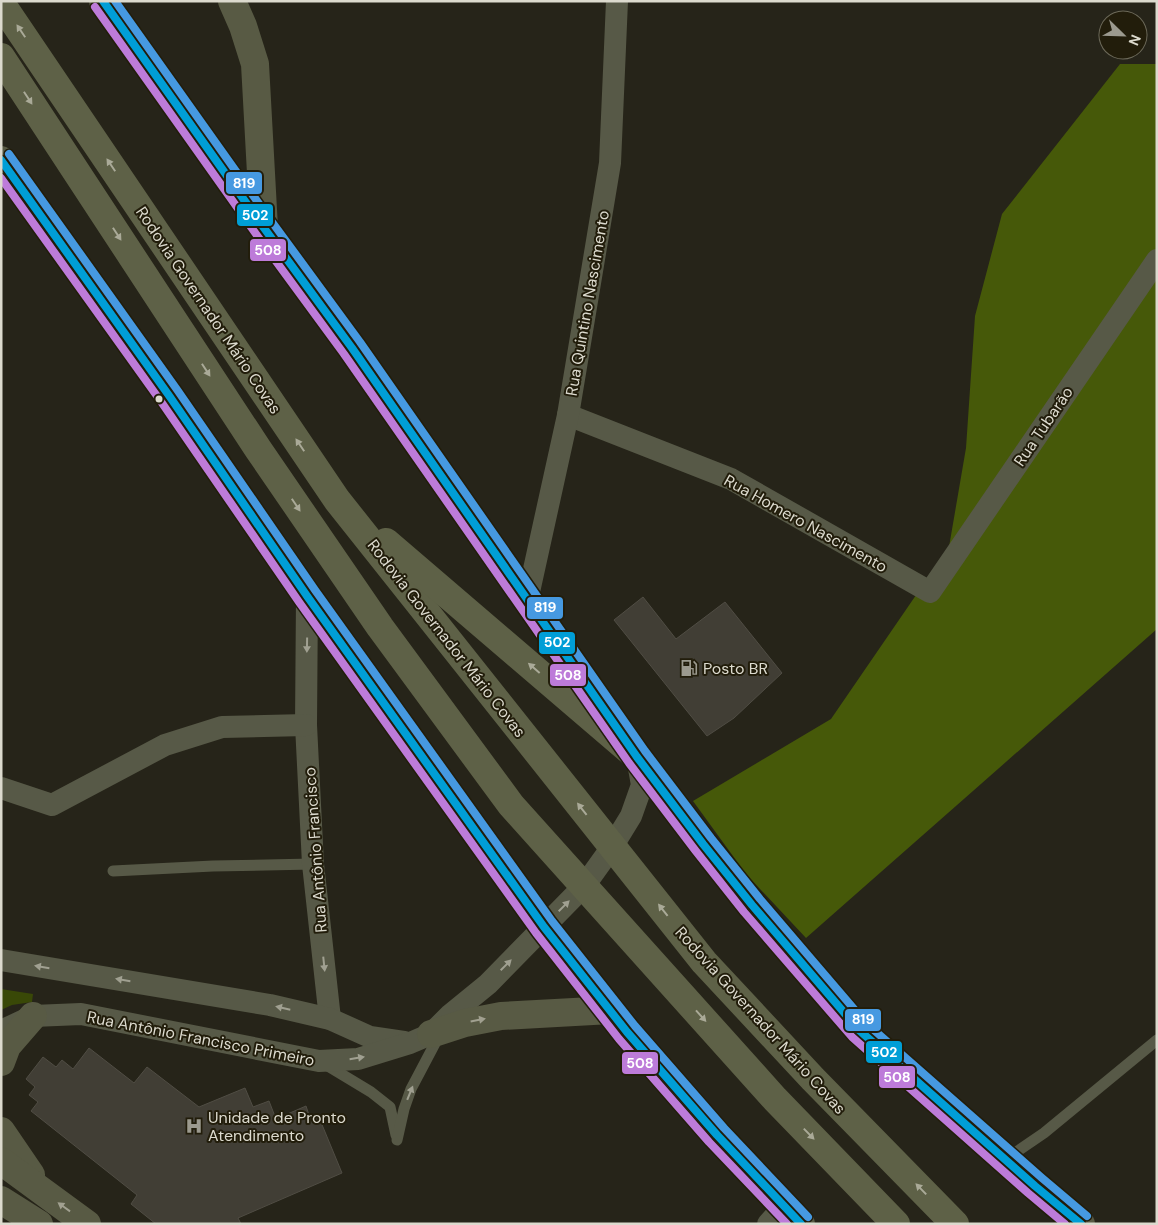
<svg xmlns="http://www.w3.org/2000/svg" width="1158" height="1225" viewBox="0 0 1158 1225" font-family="'DM Sans',sans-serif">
  <rect width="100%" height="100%" fill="#262419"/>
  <!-- green -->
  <polygon fill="#394807" points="1,989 33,994 32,1002 12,1005 1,1010"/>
  <!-- forest -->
  <polygon fill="#465909" points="1120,64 1157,64 1157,629 806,938 746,874 693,801 831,719 949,547 966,448 975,316 1002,214"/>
  <!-- building -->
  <g fill="#413e35" stroke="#504d44">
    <polygon points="643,597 676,639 725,602 782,673 734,718 707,736 614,620"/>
    <polygon points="89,1048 134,1083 147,1067 199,1107 245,1088 253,1107 269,1101 276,1119 306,1106 310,1118 318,1115 342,1173 238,1218 241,1224 156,1224 131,1204 137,1195 31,1111 38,1102 29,1095 35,1087 26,1079 43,1057 56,1067 62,1060 73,1069"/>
  </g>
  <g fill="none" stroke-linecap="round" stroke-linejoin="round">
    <!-- lane -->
    <g stroke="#575947" stroke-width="11">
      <polyline points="113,871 213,866 313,864"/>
      <polyline points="323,1063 371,1092 390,1107 396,1135"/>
      <polyline points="397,1140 404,1109 411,1089 440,1034"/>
      <polyline points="1006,1159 1044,1133 1157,1040"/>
    </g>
    <!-- street -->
    <g stroke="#575947" stroke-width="22">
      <polyline points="568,415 731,479 930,592 1157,260"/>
      <polyline points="307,596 306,725 313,864 330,1019"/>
      <polyline points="527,601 568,415 610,163 617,1"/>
      <polyline points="1,788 52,805 165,745 222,727 306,725"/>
      <polyline points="1,960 270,1005 330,1019 370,1037 404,1042"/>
      <polyline points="1,1031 33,1016 81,1014 319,1061 358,1059 410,1043 431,1034 450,1015 488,984 584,886 612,847 631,816 642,785 637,757"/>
      <polyline points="768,1224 784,1206"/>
    </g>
    <!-- secondary -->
    <g stroke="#585a44" stroke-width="28">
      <polyline points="103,1 264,228 352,348 637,757 703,844 752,905 859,1030 1035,1186 1081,1224"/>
      <polyline points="232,1 243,26 255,64 264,228"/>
      <polyline points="1,160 170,397 307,596 544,927 627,1032 717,1135 801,1224"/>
      <polyline points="431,1034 465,1023 501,1016 611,1010"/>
      <polyline points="1,1062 7,1046 33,1016"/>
      <polyline points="1,1131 31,1175"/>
      <polyline points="1,1161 87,1224"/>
      <polyline points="1,1200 39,1224"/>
    </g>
    <!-- primary -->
    <g stroke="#5e6147" stroke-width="28">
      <polyline points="1,3 337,500 704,962 813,1079 955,1224"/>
      <polyline points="1,57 258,449 380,627 511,805 775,1099 896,1224"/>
      <polyline points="386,542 637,757"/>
    </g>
    <!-- bus-1 casing -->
    <g stroke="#221d0b" stroke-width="11">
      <g id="bus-1">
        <polyline points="103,1 264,228 352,348 637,757 703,844 752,905 859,1030 1035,1186 1081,1224"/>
        <polyline points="1,160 170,397 307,596 544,927 627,1032 717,1135 801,1224"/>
      </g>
    </g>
    <!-- bus-2 casing -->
    <g stroke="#221d0b" stroke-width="11">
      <g id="bus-2">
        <polyline points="95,7 256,234 344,354 629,763 695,850 744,912 852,1037 1028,1193 1065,1224"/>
        <polyline points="1,178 162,403 299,602 536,933 619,1039 709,1142 787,1224"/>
      </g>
    </g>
    <!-- bus-3 casing -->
    <g stroke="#221d0b" stroke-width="11">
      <g id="bus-3">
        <polyline points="115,1 272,222 360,342 645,751 711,838 760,899 866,1023 1042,1178 1087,1216"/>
        <polyline points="9,154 178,391 315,590 552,921 635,1026 724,1128 808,1217"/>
      </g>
    </g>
    <!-- bus-1 -->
    <use href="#bus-1" stroke="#009ed6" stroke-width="8"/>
    <!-- bus-2 -->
    <use href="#bus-2" stroke="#bd7bd9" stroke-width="8"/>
    <!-- bus-3 -->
    <use href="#bus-3" stroke="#4699e1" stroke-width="8"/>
  </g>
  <!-- one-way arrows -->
  <defs><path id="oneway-solid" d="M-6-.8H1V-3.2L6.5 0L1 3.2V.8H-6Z" transform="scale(1.25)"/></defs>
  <g fill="#aaaa98">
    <use href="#oneway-solid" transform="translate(21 31) rotate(-124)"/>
    <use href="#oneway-solid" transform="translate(28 98) rotate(57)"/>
    <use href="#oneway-solid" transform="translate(111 165) rotate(-124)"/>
    <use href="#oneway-solid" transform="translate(117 234) rotate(57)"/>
    <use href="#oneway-solid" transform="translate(206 370) rotate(57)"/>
    <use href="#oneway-solid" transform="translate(300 445) rotate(-124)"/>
    <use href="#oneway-solid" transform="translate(296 505) rotate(56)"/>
    <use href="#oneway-solid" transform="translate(534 668) rotate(-139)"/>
    <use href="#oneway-solid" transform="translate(582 809) rotate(-128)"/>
    <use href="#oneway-solid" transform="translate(663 910) rotate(-128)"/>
    <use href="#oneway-solid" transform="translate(701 1016) rotate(48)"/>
    <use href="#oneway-solid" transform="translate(809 1134) rotate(46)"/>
    <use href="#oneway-solid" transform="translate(921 1189) rotate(-134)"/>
  </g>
  <g fill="#a0a091">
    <use href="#oneway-solid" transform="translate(307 645) rotate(91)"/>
    <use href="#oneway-solid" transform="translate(564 906) rotate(-45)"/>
    <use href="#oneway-solid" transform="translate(324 964) rotate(84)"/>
    <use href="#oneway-solid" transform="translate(506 965) rotate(-45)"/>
    <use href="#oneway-solid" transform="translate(42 967) rotate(-170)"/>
    <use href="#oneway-solid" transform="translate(123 980) rotate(-170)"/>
    <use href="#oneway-solid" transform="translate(283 1008) rotate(-167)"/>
    <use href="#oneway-solid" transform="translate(357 1058) rotate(-9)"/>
    <use href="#oneway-solid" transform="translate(410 1093) rotate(-68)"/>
  </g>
  <g fill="#a1a090">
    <use href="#oneway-solid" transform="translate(478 1020) rotate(-11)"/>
    <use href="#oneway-solid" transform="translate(64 1207) rotate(-144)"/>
  </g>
  <!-- icons -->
  <defs>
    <g id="fuel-bare" transform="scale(1.35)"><path d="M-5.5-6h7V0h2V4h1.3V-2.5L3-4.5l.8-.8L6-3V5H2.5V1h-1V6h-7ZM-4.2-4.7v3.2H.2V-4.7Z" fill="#9c9a8f" stroke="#221d0b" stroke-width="2.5" paint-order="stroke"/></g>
    <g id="hospital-bare" transform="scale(1.35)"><path d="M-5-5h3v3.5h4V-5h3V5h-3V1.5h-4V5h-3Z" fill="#9c9a8f" stroke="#221d0b" stroke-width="2.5" paint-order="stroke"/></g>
  </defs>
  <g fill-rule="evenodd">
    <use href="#fuel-bare" x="689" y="668"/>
    <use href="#hospital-bare" x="194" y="1126"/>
  </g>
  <!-- markers -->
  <circle fill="#dcdace" stroke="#221d0b" stroke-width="2" cx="159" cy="399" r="4.5"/>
  <g text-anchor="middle" stroke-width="4" stroke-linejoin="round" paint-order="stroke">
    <!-- street labels -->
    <g font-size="16" fill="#dcdace" stroke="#221d0b">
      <text transform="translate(587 303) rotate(-80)" y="6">Rua Quintino Nascimento</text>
      <text transform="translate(209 310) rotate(56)" y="6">Rodovia Governador Mário Covas</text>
      <text transform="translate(1043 426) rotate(-56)" y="6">Rua Tubarão</text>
      <text transform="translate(806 523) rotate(29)" y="6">Rua Homero Nascimento</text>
      <text transform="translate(447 638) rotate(52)" y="6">Rodovia Governador Mário Covas</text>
      <text transform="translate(315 850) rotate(-94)" y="6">Rua Antônio Francisco</text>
      <text transform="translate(761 1020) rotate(48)" y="6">Rodovia Governador Mário Covas</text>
      <text transform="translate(201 1038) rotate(11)" y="6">Rua Antônio Francisco Primeiro</text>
    </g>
    <!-- poi labels -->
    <g font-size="16" fill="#dcdace" stroke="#221d0b" text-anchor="start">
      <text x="703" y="674">Posto BR</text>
      <text x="208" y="1123">Unidade de Pronto<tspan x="208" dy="18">Atendimento</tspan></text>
    </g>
  </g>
  <g stroke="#221d0b" stroke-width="2">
    <rect x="225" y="171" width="38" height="24" rx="5" fill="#4699e1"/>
    <rect x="236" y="203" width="38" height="24" rx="5" fill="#009ed6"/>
    <rect x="249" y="238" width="38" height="24" rx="5" fill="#bd7bd9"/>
    <rect x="526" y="596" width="38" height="24" rx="5" fill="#4699e1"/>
    <rect x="538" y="631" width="38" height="24" rx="5" fill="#009ed6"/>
    <rect x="549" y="663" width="38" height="24" rx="5" fill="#bd7bd9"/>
    <rect x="844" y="1008" width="38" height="24" rx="5" fill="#4699e1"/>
    <rect x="865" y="1040" width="38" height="24" rx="5" fill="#009ed6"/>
    <rect x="621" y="1051" width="38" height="24" rx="5" fill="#bd7bd9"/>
    <rect x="878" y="1065" width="38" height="24" rx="5" fill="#bd7bd9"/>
  </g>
  <g font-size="14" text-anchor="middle" font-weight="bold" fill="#fff">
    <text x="244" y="188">819</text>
    <text x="255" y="220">502</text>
    <text x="268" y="255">508</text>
    <text x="545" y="612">819</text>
    <text x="557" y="647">502</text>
    <text x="568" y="680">508</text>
    <text x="863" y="1024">819</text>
    <text x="884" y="1057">502</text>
    <text x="640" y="1068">508</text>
    <text x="897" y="1082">508</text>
  </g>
  <!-- border -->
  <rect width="1158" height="1225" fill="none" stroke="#dcdace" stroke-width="5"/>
  <!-- north arrow -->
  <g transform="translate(1123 35) rotate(113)"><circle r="24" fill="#221d0b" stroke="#6c6959"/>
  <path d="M0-4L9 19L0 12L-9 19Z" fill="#9c9a8f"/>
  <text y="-8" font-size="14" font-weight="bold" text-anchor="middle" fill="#dcdace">N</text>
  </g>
</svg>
